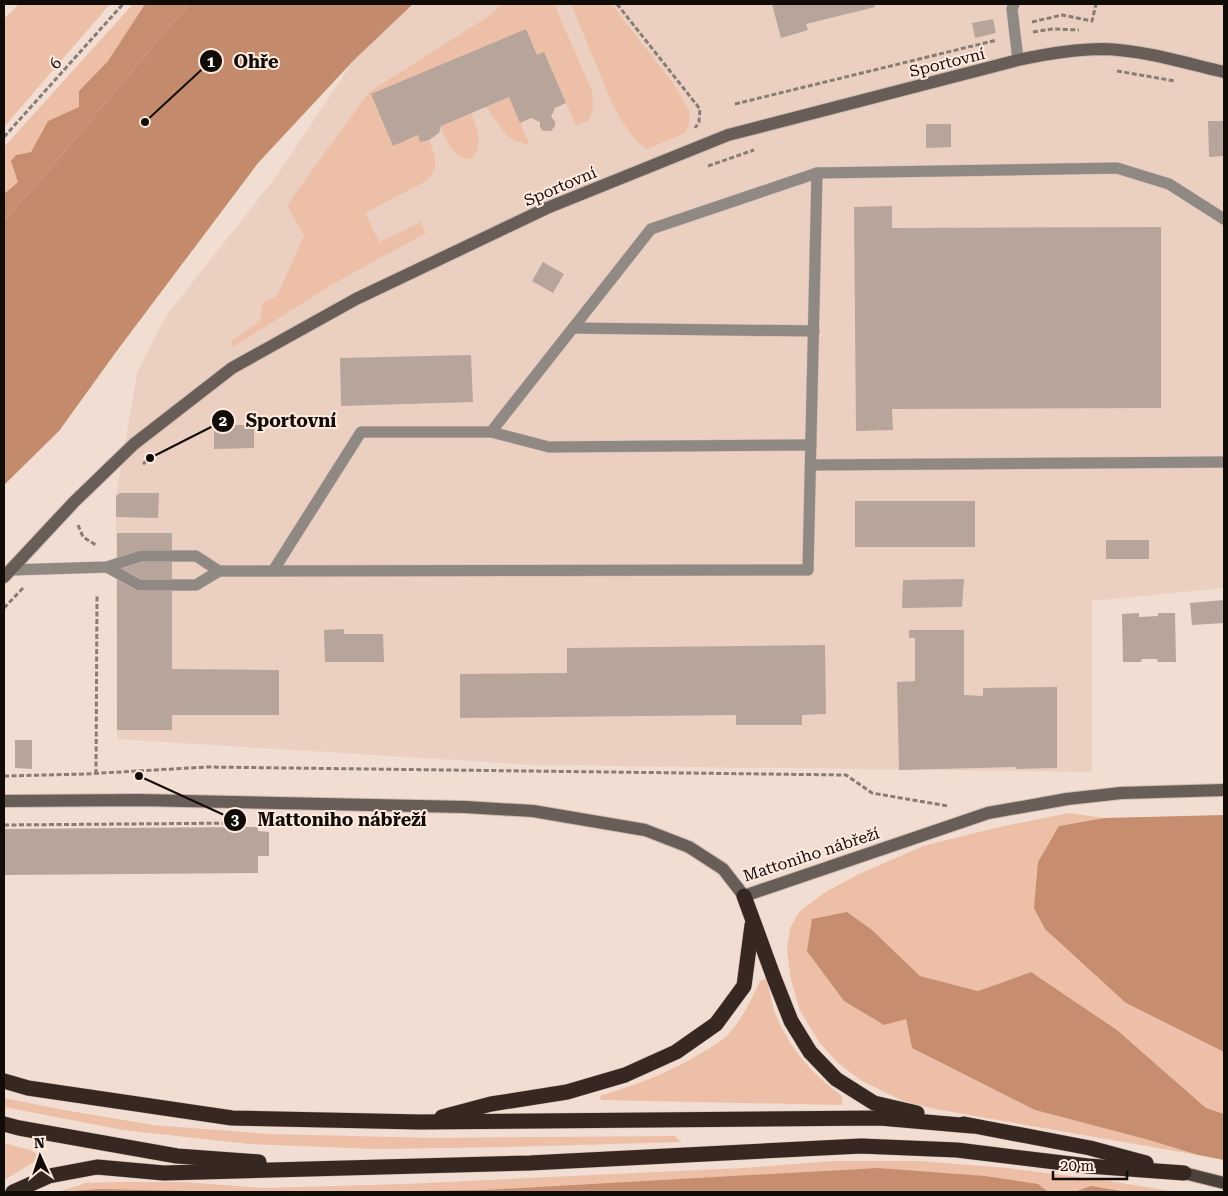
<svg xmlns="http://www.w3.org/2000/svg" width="1228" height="1196" viewBox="0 0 1228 1196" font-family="'Roboto Serif',serif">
  <rect width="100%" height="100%" fill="#f1ddd2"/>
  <!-- built -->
  <polygon fill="#ebd0c1" points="413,4 1224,4 1224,588 1092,601 1092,772 534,765 117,739 116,496 137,373 166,316 278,174 354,60"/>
  <!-- green -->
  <g fill="#ecbfa6">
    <polygon points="19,4 110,4 4,127 4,19"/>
    <polygon points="133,4 145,4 108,61 79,91 80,107 48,121 31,152 16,155 18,182 4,194 4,147"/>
    <path d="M 503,4 L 554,4 L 592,91 L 593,109 L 589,120 L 576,126 L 544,52 L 537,55 L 526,29 L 372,94 L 393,146 L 418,135 L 421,142 L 429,140 C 436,157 440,168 426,181 L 365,213 L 379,242 L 421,222 L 426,233 L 331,285 L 233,347 L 232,341 L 260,321 L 263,302 L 277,296 L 304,236 L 287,205 L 369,92 L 486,18 Z"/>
    <path d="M 571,4 L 611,4 L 673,83 L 690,112 L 689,124 L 685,133 L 647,149 C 631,139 621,119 612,103 Z"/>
    <polygon points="509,97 530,145 513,140 505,133 486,107"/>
    <path d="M 471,113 C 477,129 484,144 472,159 C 453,159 447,142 441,126 Z"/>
    <polygon points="1069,813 1104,818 1059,826 1126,1003 1224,1052 1224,1114 1206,1108 1117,1030 1031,972 978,991 920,976 872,930 906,1019 912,1048 1035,1110 1149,1140 1198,1155 935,1109 903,1101 862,1081 838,1063 819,1042 800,1011 791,980 787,950 790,928 799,912 824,893 857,875 923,846 995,828"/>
    <path d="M 766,979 C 770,990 771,1002 775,1013 C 789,1048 812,1074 842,1096 L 842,1105 L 601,1100 L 600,1096 C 636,1085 671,1072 703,1052 C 713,1046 724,1040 731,1031 C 744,1016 751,999 760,981 Z"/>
    <polygon points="4,1098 64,1110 153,1125 269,1134 432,1138 675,1136 681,1142 507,1147 377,1149 249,1144 123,1130 4,1107"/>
    <polygon points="4,1143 30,1150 37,1154 37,1160 4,1180"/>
    <polygon points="834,1161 920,1161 1007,1168 1102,1180 1177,1192 57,1192 86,1183 117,1182 184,1182 264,1188 405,1184 743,1168"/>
  </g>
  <!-- forest -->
  <g fill="#c68e6e">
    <polygon points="145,4 190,4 173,22 38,183 4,220 4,194 18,182 11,161 16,155 31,152 48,121 79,107 79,91 108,61"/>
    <polygon points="1224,815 1224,1052 1126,1003 1045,929 1034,908 1038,862 1059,826 1104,818"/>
    <polygon points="847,912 872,930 920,976 978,991 1031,972 1117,1030 1206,1108 1224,1114 1224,1160 1198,1155 1149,1140 1035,1110 912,1048 906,1019 884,1025 844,1001 807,951 812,919"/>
    <polygon points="878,1168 985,1176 1038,1184 1048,1192 341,1192 484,1190"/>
    <polygon points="1091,1186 1127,1192 1074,1192"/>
    <polygon points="100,1189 234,1192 58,1192"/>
  </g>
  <!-- water -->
  <polygon fill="#c38b6c" points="190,4 413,4 354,60 258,163 116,352 59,431 4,485 4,220 38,183 173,22"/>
  <!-- building -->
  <g fill="#b7a49a">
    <polygon points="772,4 874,4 875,7 806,24 808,30 781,38"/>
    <polygon points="993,19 996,33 975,38 972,23"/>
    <polygon points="526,29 537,55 544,52 566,103 555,108 551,117 555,121 555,126 551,131 543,131 540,127 540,122 531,118 520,123 509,97 441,126 439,133 429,140 420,142 418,135 393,146 371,94"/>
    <polygon points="1208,121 1224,121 1224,156 1209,157"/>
    <polygon points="926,124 951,124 951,147 926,148"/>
    <polygon points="892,206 892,228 1161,227 1161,408 892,409 893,430 856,431 854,207"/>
    <polygon points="543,262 564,274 553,293 532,281"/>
    <polygon points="471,355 473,402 341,406 340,358"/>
    <polygon points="214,425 254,425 254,448 214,449"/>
    <polygon points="120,493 159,493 158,518 116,517 116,496"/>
    <rect x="855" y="501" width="120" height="46"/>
    <polygon points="117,533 172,533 172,669 279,670 279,715 172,715 172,730 117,730"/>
    <rect x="1106" y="540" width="43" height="19"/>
    <polygon points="964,579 962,607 902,608 903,580"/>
    <polygon points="1224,600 1224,623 1192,625 1190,603"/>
    <polygon points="1139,613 1139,617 1158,616 1158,613 1175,613 1176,662 1158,662 1157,659 1142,659 1141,662 1123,662 1122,614"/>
    <polygon points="344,629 344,634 383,634 384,662 325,662 324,630"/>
    <polygon points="909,630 964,630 964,695 983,696 983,688 1057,687 1057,768 1016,769 1016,767 899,770 897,682 915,681 915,638 909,638"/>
    <polygon points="825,645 826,714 802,715 802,725 736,725 736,715 460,718 460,674 567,673 567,648"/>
    <polygon points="15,740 32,740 32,769 15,768"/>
    <polygon points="258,827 258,831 269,832 269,856 258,856 258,873 4,875 4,829"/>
  </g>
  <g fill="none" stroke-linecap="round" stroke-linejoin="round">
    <!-- lane casing -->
    <g stroke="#cdbcb2" stroke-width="12">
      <g id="lane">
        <polyline points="1014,4 1012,9 1018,60"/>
        <polyline points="573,328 814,331"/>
        <polyline points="491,432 549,447 811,445"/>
        <polyline points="811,465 1224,462"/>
        <polyline points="107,567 139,585 196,585 219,571"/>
        <polyline points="10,570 107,567 141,556 196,556 219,571 808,570 817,173 1117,168 1169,184 1224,219"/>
        <polyline points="273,571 361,432 491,432 651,229 817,173"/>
      </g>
    </g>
    <!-- secondary casing -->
    <g stroke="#cdbcb2" stroke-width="14">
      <g id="secondary">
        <path d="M 4,577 L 74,502 L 134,444 L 232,368 L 356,299 L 547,208 L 728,135 L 1018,60 C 1046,54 1074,49 1103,49 C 1144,50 1185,63 1224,72"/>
        <polyline points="4,801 139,800 465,807 533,811 645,830 689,847 723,869 744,896 988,813 1067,799 1121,793 1224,790"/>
      </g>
    </g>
    <!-- primary casing -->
    <g stroke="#cdbcb2" stroke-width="14">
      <polyline id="primary" points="1184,1173 1224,1183"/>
    </g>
    <!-- highway casing -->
    <g stroke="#cdbcb2" stroke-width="16">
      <g id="highway">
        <polyline points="744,896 774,978 791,1021 810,1052 836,1079 874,1103 917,1113"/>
        <polyline points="4,1081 28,1088 232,1118 420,1122 880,1118 972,1126"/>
        <polyline points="442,1117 491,1104 567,1092 625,1075 676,1052 716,1024 744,986 752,925"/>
        <polyline points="4,1124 19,1128 177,1156 259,1162"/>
        <polyline points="964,1124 1090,1148 1146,1163"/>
        <polyline points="13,1192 49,1176 97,1167 164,1173 530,1163 861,1146 957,1150 1088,1166 1184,1173"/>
      </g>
    </g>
    <!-- path -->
    <g stroke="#897c75" stroke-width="3" stroke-dasharray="5 2.5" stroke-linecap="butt">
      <polyline points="617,4 700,109 699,122 695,128"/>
      <polyline points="1032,22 1062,15 1092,21 1096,4"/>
      <polyline points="1033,32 1052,29 1079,30"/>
      <polyline points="1117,71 1175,81"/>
      <polyline points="735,104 997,40"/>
      <polyline points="4,137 123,4"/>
      <polyline points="708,166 754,150"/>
      <polyline points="143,464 154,455"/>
      <polyline points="78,525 83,537 96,545"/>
      <polyline points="4,608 24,587"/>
      <polyline points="96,774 97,596"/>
      <polyline points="4,776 85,774 207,767 846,775 872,793 948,806"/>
      <polyline points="4,825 241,823"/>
    </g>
    <!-- lane -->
    <use href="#lane" stroke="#908883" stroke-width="11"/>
    <!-- secondary -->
    <use href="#secondary" stroke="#695d57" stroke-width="12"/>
    <!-- primary -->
    <use href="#primary" stroke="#4d4039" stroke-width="12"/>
    <!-- highway -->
    <use href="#highway" stroke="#362820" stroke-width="15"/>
  </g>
  <g text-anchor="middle" stroke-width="4" stroke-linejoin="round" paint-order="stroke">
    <!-- street labels -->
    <g font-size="16" fill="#120c09" stroke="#feeadf">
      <text transform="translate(947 62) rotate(-14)" y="6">Sportovní</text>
      <text transform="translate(55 63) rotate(-48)" y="6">6</text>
      <text transform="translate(560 186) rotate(-23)" y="6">Sportovní</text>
      <text transform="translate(811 854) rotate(-18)" y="6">Mattoniho nábřeží</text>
    </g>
  </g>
  <!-- callouts -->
  <path fill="none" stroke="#120c09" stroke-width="2" d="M145 122L211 61M150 458L223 421M139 776L235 820"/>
  <g fill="#120c09" stroke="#feeadf" stroke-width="2">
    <circle cx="145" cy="122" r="5"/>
    <circle cx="150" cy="458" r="5"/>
    <circle cx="139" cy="776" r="5"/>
    <circle cx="211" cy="61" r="12"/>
    <circle cx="223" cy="421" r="12"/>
    <circle cx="235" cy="820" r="12"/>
  </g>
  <g font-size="15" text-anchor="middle" font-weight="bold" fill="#fff">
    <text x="211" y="67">1</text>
    <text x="223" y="426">2</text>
    <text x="235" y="825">3</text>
  </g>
  <g font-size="18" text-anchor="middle" font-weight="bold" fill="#120c09" stroke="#feeadf" stroke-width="4" stroke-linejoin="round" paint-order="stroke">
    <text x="256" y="68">Ohře</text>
    <text x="291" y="427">Sportovní</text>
    <text x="342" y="826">Mattoniho nábřeží</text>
  </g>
  <!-- border -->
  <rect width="1228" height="1196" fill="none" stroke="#120c09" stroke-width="10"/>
  <!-- north arrow -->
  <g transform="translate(40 1156) rotate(357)" stroke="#feeadf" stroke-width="4" paint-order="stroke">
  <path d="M0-4L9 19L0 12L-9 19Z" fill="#120c09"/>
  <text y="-8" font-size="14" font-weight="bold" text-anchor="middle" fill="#120c09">N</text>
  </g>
  <!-- scale -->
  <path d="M1053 1171v8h74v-8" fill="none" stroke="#120c09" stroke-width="2.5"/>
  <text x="1060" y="1171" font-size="15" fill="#120c09" stroke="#feeadf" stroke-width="4" paint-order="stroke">20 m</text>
</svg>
